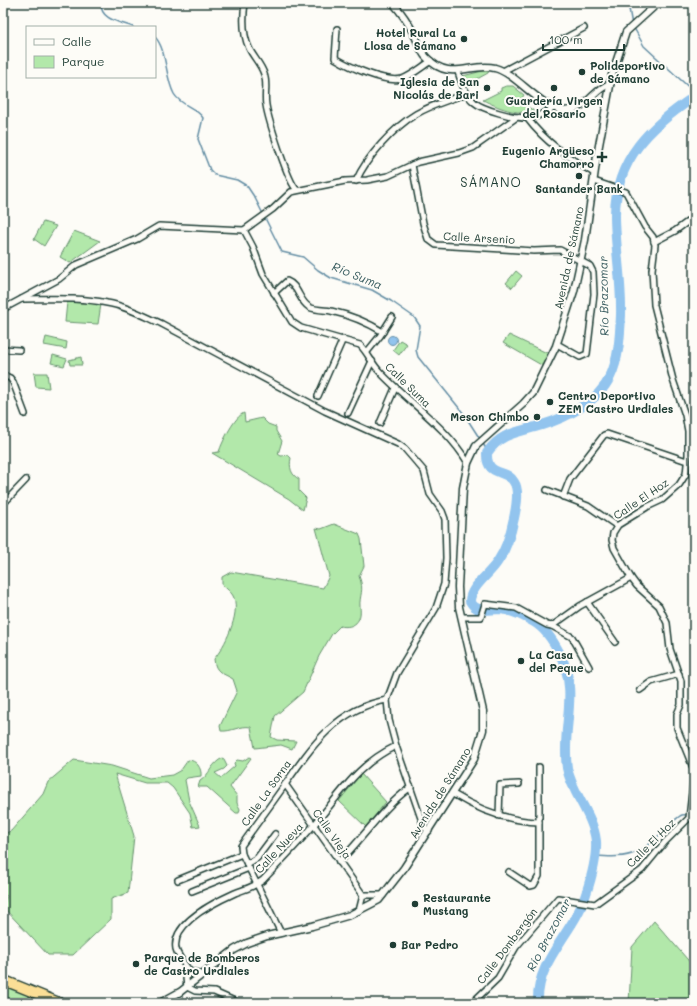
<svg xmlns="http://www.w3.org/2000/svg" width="697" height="1006" viewBox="0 0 697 1006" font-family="Mali,sans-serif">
  <rect width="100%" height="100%" fill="#fdfcf7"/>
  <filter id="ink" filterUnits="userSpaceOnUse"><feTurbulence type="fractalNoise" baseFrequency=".025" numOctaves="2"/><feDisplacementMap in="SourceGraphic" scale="8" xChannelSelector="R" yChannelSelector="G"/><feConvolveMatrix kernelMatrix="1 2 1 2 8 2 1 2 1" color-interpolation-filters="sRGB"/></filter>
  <g filter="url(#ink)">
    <!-- green -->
    <g fill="#b2e8aa" stroke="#68926f">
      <polygon points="486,70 489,70 488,73 468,84 463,76"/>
      <path d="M 506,86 L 513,86 L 524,95 L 520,101 L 534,111 C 518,116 497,107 483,100 L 501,91 L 501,88 Z"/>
      <polygon points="43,222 56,226 44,246 34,239"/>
      <polygon points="74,231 100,241 70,263 60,257"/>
      <polygon points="516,271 522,276 512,288 506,283"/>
      <polygon points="67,302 101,304 98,324 65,322"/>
      <polygon points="509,335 549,354 543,366 503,343"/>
      <polygon points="46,337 67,342 66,349 44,345"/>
      <polygon points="400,340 407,344 399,355 393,350"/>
      <polygon points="53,355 67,359 64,366 51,363"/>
      <polygon points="81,357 82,365 70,365 69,360"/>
      <polygon points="34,373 47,373 49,388 36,387"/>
      <path d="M 244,413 L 245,422 L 262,418 L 268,424 L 276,427 L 276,431 L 282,441 L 278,454 L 281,456 L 288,455 L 291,458 C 289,467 291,475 299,479 L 299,491 L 306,498 L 303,510 L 289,499 L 212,453 L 219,452 C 222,442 235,416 244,413 Z"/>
      <path d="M 334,524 L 359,534 L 361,539 L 364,566 L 359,576 C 365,591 359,595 360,607 C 362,621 354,629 340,626 L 332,634 L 319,656 L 303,692 L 275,716 L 271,737 L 277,740 L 296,741 L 292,749 L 281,745 L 255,748 L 251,727 C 240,725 232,732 221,731 L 220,726 L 237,691 L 233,679 C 223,673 215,673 214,659 C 225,646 240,615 234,598 C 232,592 226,589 222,584 L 222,577 L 231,572 L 323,588 L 329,576 L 316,528 L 321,529 Z"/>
      <path d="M 249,757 L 251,758 L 230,787 L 237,796 L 237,803 L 240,809 L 239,813 L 236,813 L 207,787 L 198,787 L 200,781 C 210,775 211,763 223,758 L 227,766 L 224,769 L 215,773 L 221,778 L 235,766 L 234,763 L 237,760 L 243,761 Z"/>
      <path d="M 74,760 L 112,766 L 149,778 L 172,775 L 181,770 L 188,760 C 196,760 202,768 201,776 L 187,778 L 185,780 L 189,801 L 200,826 L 193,827 L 190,813 L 173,788 L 167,783 L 145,783 L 115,774 L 134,836 L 128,893 L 111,899 L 111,919 L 73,955 L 48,955 L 3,907 L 7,896 L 3,893 L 3,834 L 11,831 L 43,794 L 48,782 Z"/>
      <polygon points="361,774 386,802 366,827 339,801"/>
      <polygon points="654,921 694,967 694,1003 629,1003 632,947"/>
      <polygon points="3,984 52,1003 9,1003 3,999"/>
    </g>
    <!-- water -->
    <circle fill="#92c4ee" stroke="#648ea4" cx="392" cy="340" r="4.5"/>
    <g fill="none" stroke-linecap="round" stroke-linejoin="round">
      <!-- stream -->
      <g stroke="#648ea4" stroke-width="1.5">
        <path d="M 101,3 C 100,20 120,22 133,27"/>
        <polyline points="628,3 632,25"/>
        <polyline points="634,28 644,46 694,92"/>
        <path d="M 155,37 C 167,49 165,78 174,94 C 181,106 196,107 203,118 L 198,139 L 210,170 L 215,175 L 237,180 L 247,186 L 255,198 L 282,252 L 303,257 L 318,270 L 331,278 L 372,290 L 391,301 L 414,317 L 420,326 L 416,350 L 418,357 L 464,414 L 480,439"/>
        <polyline points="482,442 488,452"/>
        <path d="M 595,856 C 610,857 624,858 637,852 C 653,846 673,818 682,815 C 686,814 690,816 694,818"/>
      </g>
      <!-- river -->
      <path stroke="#92c4ee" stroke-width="10" d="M 538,1003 C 536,960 574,933 586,894 C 591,879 597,856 596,841 C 593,814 572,794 567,768 C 561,727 580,694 560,654 C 554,642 546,629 534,622 C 524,616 511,610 500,609 C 488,609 477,614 470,601 C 470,587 491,573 498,561 C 507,548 511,533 514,518 C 516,508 520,491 514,482 C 507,468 486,478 487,453 C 501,432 520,432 542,425 C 566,418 599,401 610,377 C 619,359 620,335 621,315 C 622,281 615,248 615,215 C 615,159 651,126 694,97"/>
      <!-- minor casing -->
      <g stroke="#1f3d34" stroke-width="8">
        <g id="minor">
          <path d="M 245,3 C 243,17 243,35 249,48 C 253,57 261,64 264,74 C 268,84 264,94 266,105 C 268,118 288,183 297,190"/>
          <path d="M 337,29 L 335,58 C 350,67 385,83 402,79 C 411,76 423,66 431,61"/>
          <polyline points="503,71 584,28"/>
          <path d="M 458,72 C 461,81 465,95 474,102 C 483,110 515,118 527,118 C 537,117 546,113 554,108"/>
          <path d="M 527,118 C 545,142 569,158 594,173"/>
          <polyline points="412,165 423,223 428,239 436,245 534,251 560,250 590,266 593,272 594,294 587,354 580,357 557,344"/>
          <path d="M 356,181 C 366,158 394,127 416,114 C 431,105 450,100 467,93"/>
          <polyline points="594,181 626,192 645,227 653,237 655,245 652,270 654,305 673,380 685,415 688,431 688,455 686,474 679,485 662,500 647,507 618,525 613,533 612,540 614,548 631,578 637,586 659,606 667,623 670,649 681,681 681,705 677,714 677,728 694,770"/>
          <path d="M 244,230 L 253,247 L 263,274 L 292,322 L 301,328 L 360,345 C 368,353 372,364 380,372 C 408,402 447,427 468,463"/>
          <polyline points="654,242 675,231 694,217"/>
          <path d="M 274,293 L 287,281 C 298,285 299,301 309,307 C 315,310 324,310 331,311 C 349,315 367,322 383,332"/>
          <path d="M 22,299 C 50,299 79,297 107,303 C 126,306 144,316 162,324 L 325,411 L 398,444 L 405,449 L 424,471 L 430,494 L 442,511 L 445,519 L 446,558 L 444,584 L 436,608 L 397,673 L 387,700 L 389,720 L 396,746 L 424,827 L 429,831"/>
          <polyline points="3,309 59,279 76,265 137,239 159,226 244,230 273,209 291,192 345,181 367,180 388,176 418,162 459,153 473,148 517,117"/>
          <polyline points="3,349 19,350"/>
          <polyline points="367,352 380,336 392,317"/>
          <polyline points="3,375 10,378 13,382 25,414"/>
          <polyline points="318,396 343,339"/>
          <polyline points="348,413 372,361"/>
          <polyline points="380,423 395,388"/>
          <polyline points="547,490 588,506 617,526"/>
          <polyline points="563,497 570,479 604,435 607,434 687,461"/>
          <polyline points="3,504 26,480"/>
          <polyline points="587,602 615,642"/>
          <polyline points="462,617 481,617 485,604 516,608 547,625 552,626 580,606 631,578"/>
          <polyline points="552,626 572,637 589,667"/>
          <polyline points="640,690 651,682 679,674"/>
          <polyline points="285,784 363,895"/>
          <path d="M 453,794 C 479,810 507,821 539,822"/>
          <polyline points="499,816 500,785 519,784"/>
          <path d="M 339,862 C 364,837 382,808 411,787"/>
          <polyline points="247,864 257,858 275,834"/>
          <polyline points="509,872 530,886 534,885 539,876 539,767"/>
          <polyline points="178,880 242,854"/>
          <polyline points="192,891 249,868"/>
          <polyline points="363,895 383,895"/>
          <polyline points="359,911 363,895"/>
          <path d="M 281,933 L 242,854 L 241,846 C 255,826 270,806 284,786 C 311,747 337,708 387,700"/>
          <path d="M 191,973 C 186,966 178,957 176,949 C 171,923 215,902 235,893 C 245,889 254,887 263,880 C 280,862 297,845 313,826 C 341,794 356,765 396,746"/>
          <path d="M 202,975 C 196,971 190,971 186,978 L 187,987 L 195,991 L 214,992 L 239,1003"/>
          <polyline points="472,1003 498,978 516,947 558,898 595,904 642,870 665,842 689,818 694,775"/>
        </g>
      </g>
      <!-- tertiary casing -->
      <g stroke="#1f3d34" stroke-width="9">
        <g id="tertiary">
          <path d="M 393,3 C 402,13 409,24 415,36 C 418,42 421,52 426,57 C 450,83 470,62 495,68 C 517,74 537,105 564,111 C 589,109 592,90 610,84"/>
          <polyline points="160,1003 180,992 234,950 247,943 267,936 312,926 350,915 379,900 404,868 474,759 483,730 483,711 459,607 458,587 463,488 468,463 476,446 523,404 533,393 556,346 574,291 585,240 597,156 612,75 626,32 658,3"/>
        </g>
      </g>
      <!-- motorway casing -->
      <g stroke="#1f3d34" stroke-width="12">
        <polyline id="motorway" points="3,980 60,1003"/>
      </g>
      <!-- minor -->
      <use href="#minor" stroke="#fdfcf7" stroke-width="5"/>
      <!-- tertiary -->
      <use href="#tertiary" stroke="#fdfcf7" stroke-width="6"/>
      <!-- motorway -->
      <use href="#motorway" stroke="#fbdf96" stroke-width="9"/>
    </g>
  </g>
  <!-- markers -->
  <g fill="#1f3d34" stroke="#fdfcf7" stroke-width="1.5">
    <circle cx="464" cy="39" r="4"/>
    <circle cx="582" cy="72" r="4"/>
    <circle cx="487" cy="88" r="4"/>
    <circle cx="554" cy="88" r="4"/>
    <path d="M600 151h4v4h4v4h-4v4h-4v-4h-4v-4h4z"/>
    <circle cx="579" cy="176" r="4"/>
    <circle cx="550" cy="402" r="4"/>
    <circle cx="537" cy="417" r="4"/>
    <circle cx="521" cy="661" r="4"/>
    <circle cx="415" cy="904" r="4"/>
    <circle cx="393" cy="945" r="4"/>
    <circle cx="136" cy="964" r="4"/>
  </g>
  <g text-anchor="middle" stroke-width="4" stroke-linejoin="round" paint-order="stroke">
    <!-- poi labels -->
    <g font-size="11" font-weight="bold" fill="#1f3d34" stroke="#fdfcf7" text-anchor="start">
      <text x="456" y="37" text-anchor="end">Hotel Rural La<tspan x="456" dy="13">Llosa de Sámano</tspan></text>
      <text x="590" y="70">Polideportivo<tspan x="590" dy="13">de Sámano</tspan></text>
      <text x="479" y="86" text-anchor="end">Iglesia de San<tspan x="479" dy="13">Nicolás de Bari</tspan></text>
      <text x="554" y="105" text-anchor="middle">Guardería Virgen<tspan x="554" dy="13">del Rosario</tspan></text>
      <text x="594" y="155" text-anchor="end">Eugenio Argüeso<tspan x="594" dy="13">Chamorro</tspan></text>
      <text x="579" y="193" text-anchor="middle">Santander Bank</text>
      <text x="558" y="400">Centro Deportivo<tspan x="558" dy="13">ZEM Castro Urdiales</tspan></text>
      <text x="529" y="421" text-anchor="end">Meson Chimbo</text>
      <text x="529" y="659">La Casa<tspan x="529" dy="13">del Peque</tspan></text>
      <text x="423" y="902">Restaurante<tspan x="423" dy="13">Mustang</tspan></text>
      <text x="401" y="949">Bar Pedro</text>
      <text x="144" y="962">Parque de Bomberos<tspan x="144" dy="13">de Castro Urdiales</tspan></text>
    </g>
    <!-- street labels -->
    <g font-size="11" fill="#1f3d34" stroke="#fdfcf7">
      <text transform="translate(479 238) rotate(3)" y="4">Calle Arsenio</text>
      <text transform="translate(569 258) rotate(-78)" y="4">Avenida de Sámano</text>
      <text transform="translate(408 385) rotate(44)" y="4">Calle Suma</text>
      <text transform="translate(641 499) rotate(-34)" y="4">Calle El Hoz</text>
      <text transform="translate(266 793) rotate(-55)" y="4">Calle La Sorna</text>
      <text transform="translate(440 793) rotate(-58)" y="4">Avenida de Sámano</text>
      <text transform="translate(332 834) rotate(55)" y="4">Calle Vieja</text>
      <text transform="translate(651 843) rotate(-45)" y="4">Calle El Hoz</text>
      <text transform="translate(279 848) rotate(-47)" y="4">Calle Nueva</text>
      <text transform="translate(507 946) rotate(-53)" y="4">Calle Dombergón</text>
    </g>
    <!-- water labels -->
    <g font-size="12" font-style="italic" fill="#3c5f62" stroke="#fdfcf7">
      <text transform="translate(357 276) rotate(22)" y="4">Río Suma</text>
      <text transform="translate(604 296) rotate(-91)" y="4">Río Brazomar</text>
      <text transform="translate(549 935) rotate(-62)" y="4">Río Brazomar</text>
    </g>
    <!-- quarter labels -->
    <g font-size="13" letter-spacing="1" fill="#1f3d34" stroke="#fdfcf7">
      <text x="491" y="187">SÁMANO</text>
    </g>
  </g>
  <!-- margin -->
  <rect width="697" height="1006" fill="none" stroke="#fdfcf7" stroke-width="16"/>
  <rect x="8" y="8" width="681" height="990" fill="none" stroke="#1f3d34" stroke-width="1.5" filter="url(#ink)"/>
  <!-- legend -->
  <rect x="26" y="26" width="130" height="52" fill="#fdfcf7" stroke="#a4b0a9"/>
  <rect x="34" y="39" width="20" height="6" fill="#fdfcf7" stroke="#a4b0a9"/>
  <text x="62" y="46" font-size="12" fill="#1f3d34">Calle</text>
  <rect x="34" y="56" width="20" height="12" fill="#b2e8aa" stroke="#a4b0a9"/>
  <text x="62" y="66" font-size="12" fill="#1f3d34">Parque</text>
  <!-- scale -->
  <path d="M543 44v6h81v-6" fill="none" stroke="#1f3d34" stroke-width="2"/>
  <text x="549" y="44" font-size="12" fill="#1f3d34" stroke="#fdfcf7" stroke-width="3" paint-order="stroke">100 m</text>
</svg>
